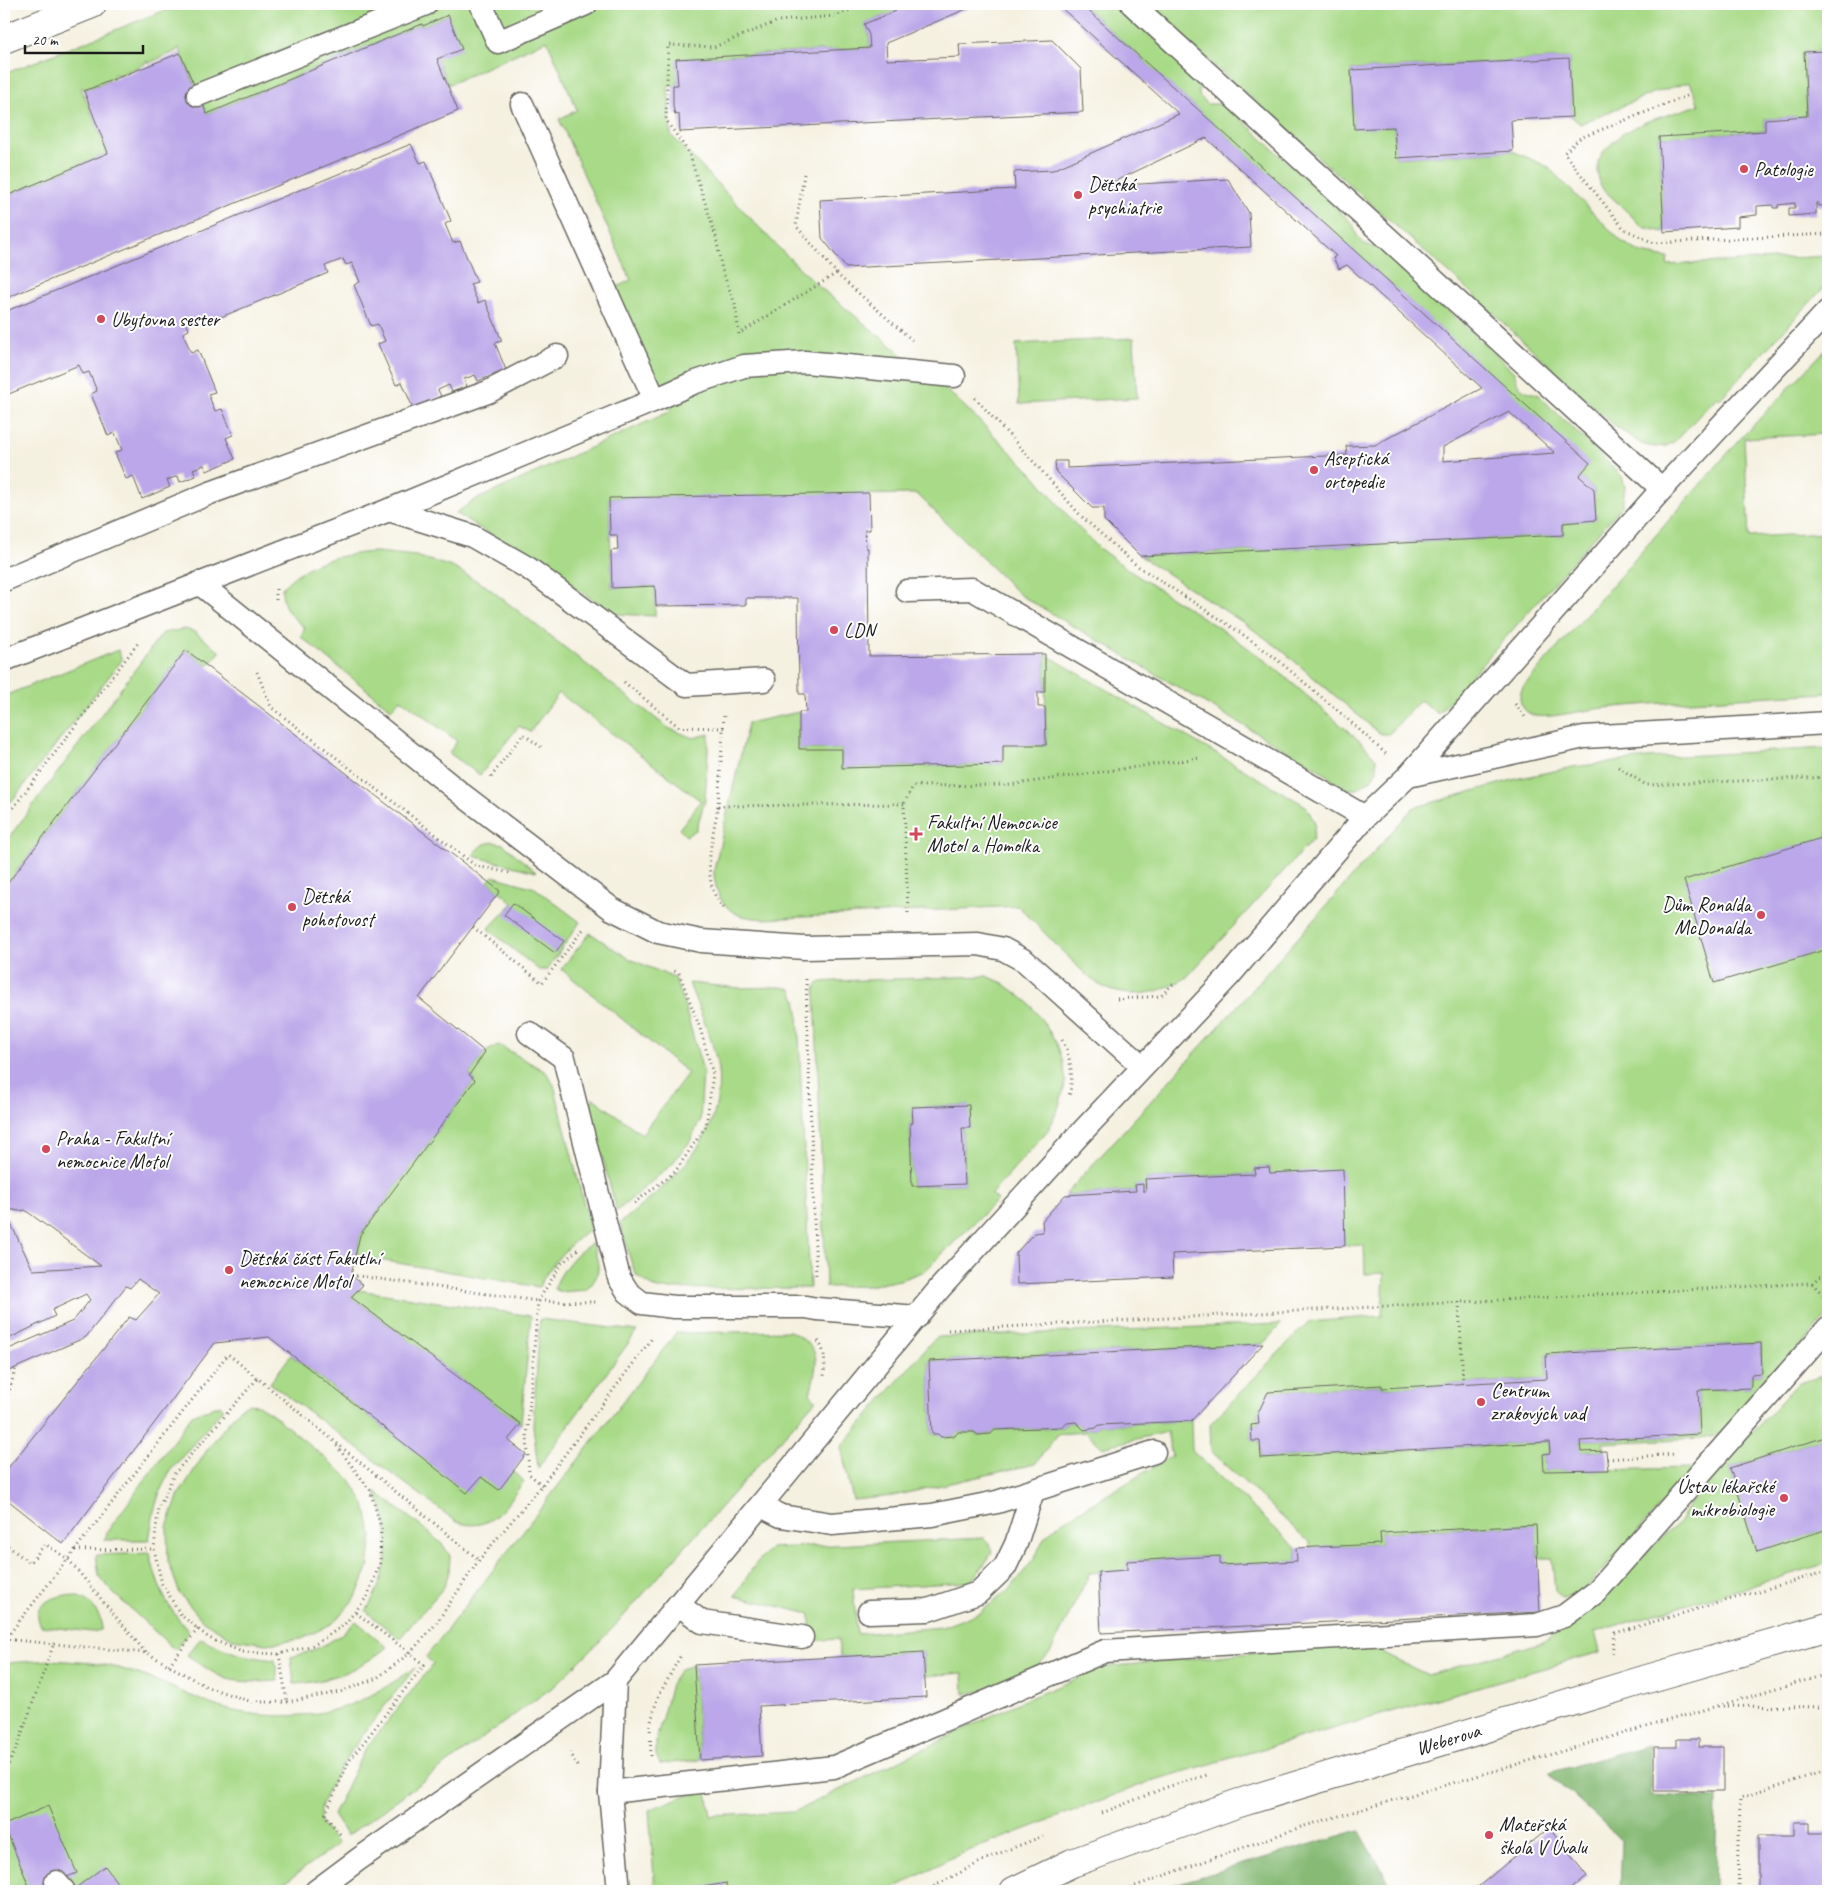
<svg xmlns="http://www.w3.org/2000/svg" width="1832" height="1895" viewBox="0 0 1832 1895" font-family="Caveat,sans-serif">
  <rect width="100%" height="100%" fill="#fff"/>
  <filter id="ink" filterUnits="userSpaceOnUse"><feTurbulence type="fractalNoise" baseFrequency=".02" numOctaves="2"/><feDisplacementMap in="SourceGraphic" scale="10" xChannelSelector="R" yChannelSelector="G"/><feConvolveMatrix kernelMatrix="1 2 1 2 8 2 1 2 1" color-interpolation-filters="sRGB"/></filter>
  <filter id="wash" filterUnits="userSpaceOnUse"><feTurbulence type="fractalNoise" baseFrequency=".0096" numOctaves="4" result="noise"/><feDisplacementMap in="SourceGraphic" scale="20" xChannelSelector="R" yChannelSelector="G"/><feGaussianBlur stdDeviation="1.12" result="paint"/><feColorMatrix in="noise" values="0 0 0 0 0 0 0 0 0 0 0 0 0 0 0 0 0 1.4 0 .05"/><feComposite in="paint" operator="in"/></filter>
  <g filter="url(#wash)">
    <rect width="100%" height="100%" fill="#f5f1e1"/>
    <!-- green -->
    <g fill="#a9da88" stroke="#627b52" fill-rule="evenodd">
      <polygon points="181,4 893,4 896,11 865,24 869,35 870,48 677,59 678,85 668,86 671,135 780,249 817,285 958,400 1033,474 1073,522 1100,549 1133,573 1233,637 1271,665 1362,743 1376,759 1377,770 1372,779 1357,789 1344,789 1320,770 1020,595 917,494 609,498 612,588 655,586 655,616 616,614 456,513 473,501 671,411 615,288 631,280 559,119 577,110 547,40 448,85 437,59 448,15 423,26 422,24 207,114 179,48 176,49 177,51 149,63 147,61 145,62 145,64 117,76 116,74 113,75 114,78 85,90 83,87 81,88 108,153 4,197 4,74"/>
      <path d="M 1081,4 L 1116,4 L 1199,79 L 1199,96 L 1208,104 L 1225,104 L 1353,224 C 1358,241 1361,246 1380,248 L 1514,372 C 1518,388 1521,390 1537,394 L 1622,476 L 1625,487 L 1622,506 L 1438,714 L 1420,700 L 1389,734 L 1381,734 L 1373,728 L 1279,648 L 1244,623 L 1140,556 L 1563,535 L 1563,523 L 1596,519 L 1594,489 L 1579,476 L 1589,463 Z"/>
      <polygon points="1145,4 1828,4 1828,60 1824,60 1823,51 1804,52 1807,116 1765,119 1765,131 1659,137 1664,232 1643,227 1601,187 1598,176 1598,162 1603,152 1623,133 1648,121 1699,105 1690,82 1653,93 1580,124 1572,117 1569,58 1351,70 1354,128 1394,127 1396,158 1513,151 1548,167 1621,241 1641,253 1668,258 1667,265 1828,256 1828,283 1720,399 1717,397 1674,442 1666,446 1654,447 1642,444 1616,427 1456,279"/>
      <polygon points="1134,338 1137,398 1019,404 1016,344"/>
      <path d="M 1828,347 L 1828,434 L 1744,438 L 1749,537 L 1828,533 L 1828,693 C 1753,697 1679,701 1604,708 C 1590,709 1547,719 1536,716 C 1522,712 1516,701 1523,687 L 1741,438 Z"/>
      <path d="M 376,552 L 416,556 L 452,567 L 486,586 L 668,728 L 693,738 L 709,734 L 705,800 L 696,830 L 686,836 L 679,829 L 701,801 L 559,693 L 530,732 L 519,726 L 480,775 L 449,753 L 457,741 L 401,699 L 391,709 L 301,637 L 305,628 C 290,614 282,610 282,588 C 306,561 341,554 376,552 Z"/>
      <polygon points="185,629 195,632 220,652 208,666 186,650 4,888 4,844 155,643 163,633"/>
      <polygon points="118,650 122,660 11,802 4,797 4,696"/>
      <path d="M 1045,654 L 1306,806 L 1315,823 L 1313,839 L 1187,977 C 1160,995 1122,1002 1094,981 C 1082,972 1072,960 1061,950 C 1047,935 1032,920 1018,906 L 764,919 C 757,918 748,918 740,915 C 721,909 714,888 714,870 L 748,723 L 799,712 L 799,749 L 842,749 L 842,768 L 1003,764 L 1003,745 L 1046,745 Z"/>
      <polygon points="1828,748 1828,1315 1724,1434 1700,1438 1603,1443 1604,1451 1581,1452 1580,1441 1700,1434 1698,1390 1751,1388 1751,1375 1762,1374 1761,1343 1546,1354 1547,1379 1382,1388 1382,1385 1268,1392 1258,1413 1259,1424 1251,1425 1252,1441 1260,1441 1261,1458 1549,1442 1550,1453 1543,1454 1544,1471 1696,1468 1590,1584 1577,1595 1561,1598 1555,1591 1552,1558 1538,1558 1535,1525 1381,1532 1381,1544 1310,1548 1309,1542 1211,1451 1210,1424 1308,1322 1382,1316 1384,1273 1365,1274 1364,1245 1345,1246 1270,1173 1269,1167 1255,1168 1255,1174 1146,1179 1146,1191 1143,1191 1135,1185 1136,1191 1065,1195 1233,1011 1413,808 1516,779 1573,767 1647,758"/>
      <path d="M 494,842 L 503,844 L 536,872 L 473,856 C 477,847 484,843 494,842 Z"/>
      <polygon points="493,876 535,888 580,922 547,970 539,970 488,929 513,903 488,881"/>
      <polygon points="590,933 628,958 674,978 683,1001 703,1071 700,1121 689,1143 671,1165 617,1211 589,1109 593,1098 642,1134 688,1073 561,969"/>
      <path d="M 987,976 L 1003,983 L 1028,1002 L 1044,1023 L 1057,1044 L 1063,1062 L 1066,1082 L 1058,1109 L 1048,1130 L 991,1194 L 997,1200 L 925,1271 L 900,1280 L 868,1286 L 826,1287 L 815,990 L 817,984 L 822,982 L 836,981 ZM 969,1105 L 962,1128 L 965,1184 L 912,1186 L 910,1123 L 913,1123 L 912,1107 Z"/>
      <path d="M 689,983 L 739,988 L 781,987 L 791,989 L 796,999 L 798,1013 L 810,1288 L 657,1289 L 637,1276 L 632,1265 L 620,1223 C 671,1182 729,1137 717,1063 C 712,1036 698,1008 689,983 Z"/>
      <path d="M 499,1045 L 546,1072 L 554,1085 L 590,1228 C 569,1246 551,1262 539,1287 L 356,1256 L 360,1235 L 475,1080 L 469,1075 L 485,1052 Z"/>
      <path d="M 593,1243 C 598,1265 604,1273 586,1290 L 562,1292 L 554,1289 C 561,1271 575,1252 593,1243 Z"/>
      <polygon points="358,1290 531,1316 521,1424 351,1297"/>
      <polygon points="540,1319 637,1331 538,1468 533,1426"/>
      <polygon points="1281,1324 1263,1344 929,1361 932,1434 938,1434 942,1437 955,1436 958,1432 974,1432 978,1435 991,1434 995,1430 1063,1427 1067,1423 1076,1422 1084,1430 1096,1428 1099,1425 1191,1421 1192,1451 1296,1548 1297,1561 1220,1565 1219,1556 1127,1561 1127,1570 1090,1573 1050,1653 1027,1677 995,1689 964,1694 963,1673 925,1676 923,1652 840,1657 838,1639 810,1641 810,1614 735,1596 754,1566 770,1548 984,1538 990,1544 992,1553 976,1576 969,1582 853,1589 857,1634 942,1627 979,1613 1010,1589 1034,1559 1044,1538 1060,1523 1172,1456 1167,1432 1102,1447 1086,1432 1058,1434 1035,1464 893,1496 853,1500 841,1447 932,1341 938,1337"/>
      <path d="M 790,1331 C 823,1349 818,1360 810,1394 L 816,1400 L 613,1628 L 557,1684 L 347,1836 L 333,1815 L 364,1751 L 433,1664 L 426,1657 L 676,1333 Z"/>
      <path d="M 291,1355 L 467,1492 L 481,1477 L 513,1471 L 524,1481 C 506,1505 492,1534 457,1522 L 270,1383 Z"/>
      <polygon points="1828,1374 1828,1436 1730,1468 1757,1551 1828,1529 1828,1563 1595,1632 1600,1652 1151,1781 953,1857 889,1891 727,1891 725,1884 680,1891 655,1891 649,1810 683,1796 707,1791 711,1816 794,1812 1020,1702 1105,1667 1302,1648 1363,1644 1428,1675 1546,1641 1562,1629 1611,1592 1641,1557 1680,1521 1698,1491 1797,1384"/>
      <polygon points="248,1404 258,1405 271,1413 349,1478 365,1505 372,1536 368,1568 356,1597 333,1623 302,1639 267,1644 233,1639 203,1621 180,1594 168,1561 167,1527 179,1494 209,1447 239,1409"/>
      <polygon points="220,1405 223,1409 170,1471 160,1491 154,1511 149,1540 105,1540 107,1532 192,1415"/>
      <path d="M 375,1491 L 427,1531 L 443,1545 L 450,1556 L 449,1572 L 444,1587 L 399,1639 L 366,1611 C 390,1571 395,1534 375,1491 Z"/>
      <path d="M 150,1553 C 157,1586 166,1607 189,1631 L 175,1650 L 109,1589 L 99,1576 L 96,1555 Z"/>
      <path d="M 66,1595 C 87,1597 93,1603 102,1622 L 101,1630 L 92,1632 L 41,1626 C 30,1607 49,1598 66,1595 Z"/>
      <path d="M 356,1621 L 387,1647 C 361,1669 328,1682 294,1684 L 291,1657 C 316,1651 338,1640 356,1621 Z"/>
      <path d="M 201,1638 C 228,1653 246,1657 275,1660 L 278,1681 C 262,1682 243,1683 227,1679 C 213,1674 199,1663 187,1655 Z"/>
      <path d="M 53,1660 C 73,1662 95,1662 114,1667 C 149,1675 180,1692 213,1705 C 248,1718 302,1719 337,1709 C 366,1701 391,1684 415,1668 C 396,1692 309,1795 321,1823 C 324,1830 333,1837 338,1844 L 273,1891 L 80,1891 L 69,1876 L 45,1887 L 48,1891 L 4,1891 L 4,1663 Z"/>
      <polygon points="694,1665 700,1760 660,1764 656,1755 656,1741 671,1684 680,1669"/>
    </g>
    <!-- forest -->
    <g fill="#86ba74" stroke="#516b48">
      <polygon points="1649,1745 1650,1795 1717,1798 1715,1891 1620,1891 1622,1841 1548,1773"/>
      <polygon points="1359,1830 1394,1891 1152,1891"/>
    </g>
    <g id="blocks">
      <!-- building -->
      <g fill="#bba7e9" fill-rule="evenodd">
        <polygon points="893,4 978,4 886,43 887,60 960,57 959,44 1052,40 1081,69 1083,112 680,132 679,114 675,115 673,106 673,85 678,85 676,59 870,48 869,35 864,24 896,11"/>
        <path d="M 1057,4 L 1081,4 L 1590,463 L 1579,476 L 1594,489 L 1596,520 L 1563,523 L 1563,535 L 1140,556 L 1104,520 L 1104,508 L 1092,508 L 1056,472 L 1055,461 L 1067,461 L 1067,468 L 1347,455 L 1346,446 L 1375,445 L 1482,388 L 1347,265 L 1339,269 L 1333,258 L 1336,256 L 1206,138 L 1105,186 L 1228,179 L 1249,213 L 1251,247 L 846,268 L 822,238 L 820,200 L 1015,189 L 1014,172 L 1053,170 L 1179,114 ZM 1509,412 L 1555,453 L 1443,461 L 1443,447 Z"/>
        <polygon points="448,15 462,49 437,59 458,111 4,299 4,197 108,153 84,91 180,53 207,114 422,24 423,26"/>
        <polygon points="1824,51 1824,60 1828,60 1827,205 1818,206 1818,202 1816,203 1816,214 1789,216 1789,208 1795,208 1795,203 1778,205 1778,208 1773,208 1773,205 1757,206 1757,215 1738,217 1738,227 1664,232 1659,137 1765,131 1765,119 1807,116 1804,52"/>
        <polygon points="1569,58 1572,117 1511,120 1513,151 1396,158 1394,127 1354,129 1351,70"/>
        <polygon points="411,144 420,163 426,161 451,221 445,224 453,243 460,241 477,282 470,284 478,303 485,300 502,341 495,343 506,370 478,381 475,375 464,379 467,386 452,392 449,385 438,390 441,396 413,408 402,382 396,385 378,344 385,341 378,324 371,326 354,285 360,282 352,263 346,265 343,259 325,266 328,273 209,322 206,316 187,324 189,330 183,333 191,353 198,350 215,392 208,394 215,411 222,409 233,435 226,438 235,459 207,471 204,465 193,469 196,476 180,482 178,476 167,480 170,487 142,499 133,476 126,479 115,453 122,450 115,433 108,436 91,394 97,391 89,372 83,374 79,365 4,396 4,312"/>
        <polygon points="869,493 870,530 865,530 866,548 868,548 869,656 1045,654 1045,692 1038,692 1038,707 1045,707 1046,745 1003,745 1003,764 842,768 842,749 799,749 799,712 806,712 805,694 799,694 798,598 746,598 746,605 656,606 655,586 612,588 611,551 618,550 617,535 610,535 609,498"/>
        <polygon points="186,650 500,891 419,998 485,1052 469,1075 475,1080 360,1235 351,1275 363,1285 351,1297 521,1424 508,1440 526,1454 499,1490 481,1477 467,1493 269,1337 215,1343 63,1544 4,1497 4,1473 129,1317 136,1320 159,1294 138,1279 130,1288 126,1286 86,1337 4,1373 4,1351 73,1321 90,1300 86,1294 52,1310 55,1316 4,1341 4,1220 8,1218 33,1270 101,1266 25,1210 19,1211 4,1208 4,888"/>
        <polygon points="1828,836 1828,949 1714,983 1684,880"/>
        <polygon points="513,903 564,941 555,953 504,915"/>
        <polygon points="969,1105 970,1128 962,1128 965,1184 912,1186 910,1123 913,1123 912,1107"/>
        <polygon points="1269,1167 1270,1173 1343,1169 1345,1246 1172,1254 1173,1277 1017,1284 1016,1253 1034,1233 1043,1232 1042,1221 1065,1195 1136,1191 1135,1185 1143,1184 1143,1191 1146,1191 1145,1179 1255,1174 1254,1168"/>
        <polygon points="1761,1343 1762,1374 1751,1375 1751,1388 1698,1390 1700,1434 1580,1441 1581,1452 1606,1451 1608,1470 1544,1471 1543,1454 1550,1453 1549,1442 1261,1458 1260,1441 1252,1441 1251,1425 1259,1424 1258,1413 1268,1392 1382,1385 1382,1388 1547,1379 1546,1354"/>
        <polygon points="1263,1344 1191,1421 1099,1425 1096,1428 1084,1430 1076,1422 1067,1423 1063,1427 995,1430 991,1434 978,1435 974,1432 958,1432 955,1436 941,1437 938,1434 932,1434 929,1361"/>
        <polygon points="1828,1436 1828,1529 1757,1552 1730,1468"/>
        <polygon points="1536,1525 1540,1612 1101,1633 1098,1572 1127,1570 1127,1561 1220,1556 1220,1565 1297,1561 1296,1548 1381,1544 1380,1533"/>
        <polygon points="923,1652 926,1697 759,1706 762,1756 700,1760 694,1665"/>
        <polygon points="1677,1739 1699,1739 1699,1747 1723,1747 1723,1791 1654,1791 1654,1747 1677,1747"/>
        <polygon points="48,1806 77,1873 31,1891 4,1825"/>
        <polygon points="1794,1822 1810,1822 1810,1833 1828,1833 1828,1891 1758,1891 1758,1836 1794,1836"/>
        <polygon points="1549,1828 1587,1876 1569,1891 1473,1891"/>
        <polygon points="105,1866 123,1891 80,1891 77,1887"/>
        <polygon points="726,1883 727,1891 686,1891 686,1890"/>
      </g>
    </g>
  </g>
  <g filter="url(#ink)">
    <use href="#blocks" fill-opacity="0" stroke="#686761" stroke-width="1"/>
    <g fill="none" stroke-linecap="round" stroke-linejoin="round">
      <!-- service casing -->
      <g stroke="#686761" stroke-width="25">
        <g id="service">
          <polyline points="481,4 498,42 586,4"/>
          <polyline points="1132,4 1662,489"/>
          <polyline points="198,95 426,4"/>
          <polyline points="655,400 693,383 744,366 805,362 954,376"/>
          <polyline points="389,510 472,536 528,568 686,685 764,680"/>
          <polyline points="4,580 210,493 488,392 557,356"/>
          <polyline points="199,583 464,796 612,909 658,932 701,941 805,948 978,944 1003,949 1025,961 1143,1067"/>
          <polyline points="907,591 972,589 1365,817"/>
          <polyline points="4,660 389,510 655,400 522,104"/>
          <polyline points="1408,776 1584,737 1828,723"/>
          <polyline points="529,1033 564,1058 619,1278 628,1292 642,1303 674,1307 806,1307 817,1309 917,1317"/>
          <polyline points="761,1506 781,1516 832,1524 932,1515 997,1502 1154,1452"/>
          <polyline points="679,1605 702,1622 802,1637"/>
          <polyline points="869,1612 928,1610 978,1593 1005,1567 1016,1544 1033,1491"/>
          <polyline points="615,1681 610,1792 619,1891"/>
          <polyline points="610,1792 834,1767 1105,1651 1537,1625 1564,1616 1596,1592 1828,1328"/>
          <polyline points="56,1882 64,1891"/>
          <polyline points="316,1891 359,1859 615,1681 940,1288 1078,1136 1228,977 1365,817 1408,776 1662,489 1828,311"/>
        </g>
      </g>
      <!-- tertiary casing -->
      <g stroke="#686761" stroke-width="30">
        <polyline id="tertiary" points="1014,1891 1072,1863 1236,1804 1647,1679 1828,1627"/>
      </g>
      <!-- primary casing -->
      <g stroke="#686761" stroke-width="30">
        <polyline id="primary" points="4,39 92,4"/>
      </g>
      <!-- path -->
      <g stroke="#686761" stroke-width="3" stroke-dasharray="1 4" stroke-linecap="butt">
        <polyline points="1687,96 1580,138 1564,153 1624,229 1654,243 1828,234"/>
        <polyline points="804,174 796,226 840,277 912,340"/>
        <polyline points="742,332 837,273"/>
        <polyline points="739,334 735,304 722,270 716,237 689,153 666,120 668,45 714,47 778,21 835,16 866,4"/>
        <polyline points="975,398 1041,470 1080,515 1136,565 1238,631 1274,657 1344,716 1386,754"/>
        <polyline points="276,589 276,602"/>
        <polyline points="257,672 271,707 476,866 510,873"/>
        <polyline points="624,682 679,727 724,728"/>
        <polyline points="1515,704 1525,717"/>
        <polyline points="724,716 718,806 904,804"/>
        <polyline points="1618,767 1646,785 1828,777"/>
        <polyline points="491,777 523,734 541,747"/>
        <path d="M 718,806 C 713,838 698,885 726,910"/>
        <polyline points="4,820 138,643"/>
        <polyline points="908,913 904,804 913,786 1009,785 1199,758"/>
        <polyline points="473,927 542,983 585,927"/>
        <polyline points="806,979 816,1277"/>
        <polyline points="1117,999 1161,996 1173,984"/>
        <path d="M 1062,1040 C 1071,1057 1074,1077 1069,1096"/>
        <polyline points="634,1203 675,1172 706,1126 713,1074 700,1028 679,973 672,970"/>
        <polyline points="351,1275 538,1301 597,1302"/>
        <polyline points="1812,1283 1825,1297"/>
        <polyline points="1459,1302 1463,1383"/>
        <polyline points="948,1330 1812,1283 1828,1270"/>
        <path d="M 818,1341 C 826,1352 825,1363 824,1376"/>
        <polyline points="257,1379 174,1474 158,1510 154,1549 162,1584 181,1615 209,1638 242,1652 279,1654 314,1645 344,1625 367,1597 380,1563 381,1527 370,1490 336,1445"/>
        <polyline points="4,1409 16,1367"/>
        <polyline points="1607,1459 1675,1454"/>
        <polyline points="542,1485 529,1474 527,1438 538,1301 562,1263 578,1249"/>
        <polyline points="4,1543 30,1563 45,1544 68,1559 146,1653"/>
        <polyline points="75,1550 154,1549"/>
        <polyline points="7,1637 228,1354 479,1560"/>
        <polyline points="4,1639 147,1653 207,1687 252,1702 287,1702 340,1692 377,1678 410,1653 435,1625 479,1560 542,1485 653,1337"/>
        <polyline points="1612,1653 1615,1633 1828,1571"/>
        <polyline points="279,1654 287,1702"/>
        <polyline points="169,1665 198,1629"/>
        <polyline points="1723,1706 1828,1707"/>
        <polyline points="570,1752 578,1766"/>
        <polyline points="651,1756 650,1726 657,1699 681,1655"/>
        <polyline points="4,1773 17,1747 54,1643"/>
        <polyline points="1102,1813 1167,1787 1207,1775"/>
        <polyline points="340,1834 325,1815 349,1761 424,1665 410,1653 355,1612"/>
        <polyline points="925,1891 990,1857 1043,1836"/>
        <polyline points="1121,1891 1301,1827 1828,1674"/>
        <polyline points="1738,1891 1740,1798 1828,1770"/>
      </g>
      <!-- service -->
      <use href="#service" stroke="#fff" stroke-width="22"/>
      <!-- tertiary -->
      <use href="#tertiary" stroke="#fff" stroke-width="28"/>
      <!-- primary -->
      <use href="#primary" stroke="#fff" stroke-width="28"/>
    </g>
  </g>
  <!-- markers -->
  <g fill="#d1495b" stroke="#fff" stroke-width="2">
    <circle cx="1744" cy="169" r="5"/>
    <circle cx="1078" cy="195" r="5"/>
    <circle cx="101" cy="319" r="5"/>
    <circle cx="1314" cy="470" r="5"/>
    <circle cx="834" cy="630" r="5"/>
    <path d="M913.5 826.5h5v5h5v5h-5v5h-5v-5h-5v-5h5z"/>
    <circle cx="292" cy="907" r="5"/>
    <circle cx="1761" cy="915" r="5"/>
    <circle cx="46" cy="1149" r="5"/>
    <circle cx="229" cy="1270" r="5"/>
    <circle cx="1481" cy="1402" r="5"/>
    <circle cx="1784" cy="1498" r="5"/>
    <circle cx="1489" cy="1835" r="5"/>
  </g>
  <g text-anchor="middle" stroke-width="4" stroke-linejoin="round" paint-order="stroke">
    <!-- poi labels -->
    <g font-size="20" fill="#1c1c1c" stroke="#fff" text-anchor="start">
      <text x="1754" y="176">Patologie</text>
      <text x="1088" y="191">Dětská<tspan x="1088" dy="23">psychiatrie</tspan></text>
      <text x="111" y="326">Ubytovna sester</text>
      <text x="1324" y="465">Aseptická<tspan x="1324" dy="23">ortopedie</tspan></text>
      <text x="844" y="637">LDN</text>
      <text x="927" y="829">Fakultní Nemocnice<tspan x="927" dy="23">Motol a Homolka</tspan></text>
      <text x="302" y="903">Dětská<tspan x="302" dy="23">pohotovost</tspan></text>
      <text x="1751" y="911" text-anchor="end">Dům Ronalda<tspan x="1751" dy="23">McDonalda</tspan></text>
      <text x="56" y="1145">Praha - Fakultní<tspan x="56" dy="23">nemocnice Motol</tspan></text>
      <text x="239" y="1265">Dětská část Fakutlní<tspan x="239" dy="23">nemocnice Motol</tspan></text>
      <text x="1491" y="1397">Centrum<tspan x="1491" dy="23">zrakových vad</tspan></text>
      <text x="1774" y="1493" text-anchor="end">Ústav lékařské<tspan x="1774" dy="23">mikrobiologie</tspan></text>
      <text x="1499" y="1831">Mateřská<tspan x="1499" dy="23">škola V Úvalu</tspan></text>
    </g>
    <!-- street labels -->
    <g font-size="20" fill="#1c1c1c" stroke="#fff">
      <text transform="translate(1448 1739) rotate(-17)" y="7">Weberova</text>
    </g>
  </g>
  <!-- margin -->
  <rect width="1832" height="1895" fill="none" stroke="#fff" stroke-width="20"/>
  <!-- scale -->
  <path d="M25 45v8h118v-8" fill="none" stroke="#1c1c1c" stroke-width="2.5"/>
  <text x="32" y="45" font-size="15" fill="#1c1c1c" stroke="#ffffff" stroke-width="4" paint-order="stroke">20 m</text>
</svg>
